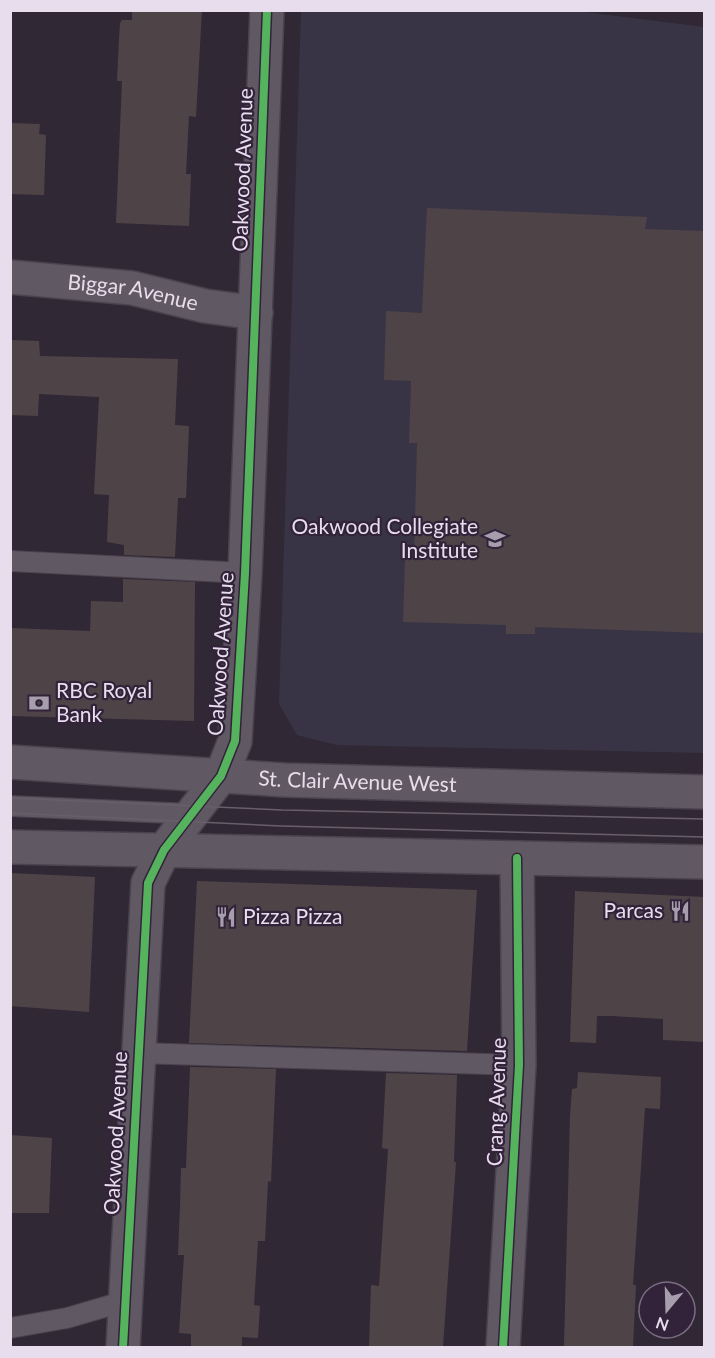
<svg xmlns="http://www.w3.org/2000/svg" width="715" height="1358" viewBox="0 0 715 1358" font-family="Lato,sans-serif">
  <rect width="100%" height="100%" fill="#312835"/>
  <!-- education -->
  <polygon fill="#393445" points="568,10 704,27 704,753 337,745 297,735 279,704 301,11"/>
  <!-- building -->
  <g fill="#4e4448">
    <polygon points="132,10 202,10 196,117 189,116 186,174 191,174 189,226 116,223 122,81 117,81 119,39 120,23 122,20 132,20"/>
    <polygon points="10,123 40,124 39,134 46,135 44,195 10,194"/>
    <polygon points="427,208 647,217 645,229 705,231 705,633 535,627 535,634 506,634 506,625 403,622 405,559 414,559 417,443 409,443 411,381 384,380 386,311 422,313"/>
    <polygon points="10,340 39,341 40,356 178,359 175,425 189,426 186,498 178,498 175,557 124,555 124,545 107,542 109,495 94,494 99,397 39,394 38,416 10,415"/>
    <polygon points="123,579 195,582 194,721 10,716 10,628 90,631 91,601 123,602"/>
    <polygon points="10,873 95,877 89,1012 10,1006"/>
    <polygon points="197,881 477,890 467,1051 189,1043"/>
    <polygon points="575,891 705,897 705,1042 663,1040 663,1019 612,1016 597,1016 596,1043 570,1042"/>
    <polygon points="190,1067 276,1069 271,1182 268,1181 265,1241 258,1241 254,1305 260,1306 258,1338 242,1337 242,1347 191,1347 191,1334 179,1333 184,1255 178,1255 180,1206 181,1168 186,1168"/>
    <polygon points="578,1072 661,1077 660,1109 645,1108 633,1285 636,1285 633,1347 564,1346 570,1116 572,1089 577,1088"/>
    <polygon points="386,1073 457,1075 454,1162 456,1162 443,1347 369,1347 371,1285 379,1286 388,1149 382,1148"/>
    <polygon points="10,1135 52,1138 49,1213 10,1213"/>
  </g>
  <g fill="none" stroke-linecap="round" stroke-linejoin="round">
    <!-- lane casing -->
    <g stroke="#4a434e" stroke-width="22">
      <g id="lane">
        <polyline points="10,561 245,573"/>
        <polyline points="10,806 193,814"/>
        <polyline points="138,1053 519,1065"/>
        <polyline points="10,1328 67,1318 125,1301"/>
      </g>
    </g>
    <!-- street casing -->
    <g stroke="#4a434e" stroke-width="36">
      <g id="street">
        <path id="s1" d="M 10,277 L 132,288 L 205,306 L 256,313"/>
        <polyline points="503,1348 519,1065 517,858"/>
      </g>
    </g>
    <!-- secondary casing -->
    <g stroke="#4a434e" stroke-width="36">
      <g id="secondary">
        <path id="s2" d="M 10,762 L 284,780 L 704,792"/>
        <polyline points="10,847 704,862"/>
        <polyline points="123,1348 148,883 164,850 221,776 235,741 245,573 267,10"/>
      </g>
    </g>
    <!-- lane -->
    <use href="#lane" stroke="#605964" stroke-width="20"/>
    <!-- street -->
    <use href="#street" stroke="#605964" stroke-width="33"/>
    <!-- secondary -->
    <use href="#secondary" stroke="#605964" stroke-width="33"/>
    <!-- tram -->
    <g stroke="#675f6a" stroke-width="1.5">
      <polyline points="10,798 282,810 704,819"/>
      <polyline points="10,813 281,826 704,837"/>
    </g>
    <!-- cycleway casing -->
    <g stroke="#32233a" stroke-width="11">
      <g id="cycleway">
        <polyline points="123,1348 148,883 164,850 221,776 235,741 245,573 267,10"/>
        <polyline points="503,1348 519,1065 517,858"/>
      </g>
    </g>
    <!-- cycleway -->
    <use href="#cycleway" stroke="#56b35d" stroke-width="8"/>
  </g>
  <!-- icons -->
  <defs>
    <g id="school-bare" transform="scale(1.62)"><path d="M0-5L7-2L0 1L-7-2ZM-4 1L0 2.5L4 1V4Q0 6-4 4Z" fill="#a79ead" stroke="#32233a" stroke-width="2.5" paint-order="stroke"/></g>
    <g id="bank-bare" transform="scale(1.62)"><path d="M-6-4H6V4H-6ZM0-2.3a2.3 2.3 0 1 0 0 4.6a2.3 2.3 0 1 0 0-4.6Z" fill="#a79ead" stroke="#32233a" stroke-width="2.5" paint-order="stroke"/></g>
    <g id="restaurant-bare" transform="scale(1.62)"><path d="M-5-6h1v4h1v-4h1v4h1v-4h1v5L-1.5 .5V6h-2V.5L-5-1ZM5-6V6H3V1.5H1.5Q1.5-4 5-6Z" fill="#a79ead" stroke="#32233a" stroke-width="2.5" paint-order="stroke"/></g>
  </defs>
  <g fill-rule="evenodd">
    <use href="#school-bare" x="495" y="539"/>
    <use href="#bank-bare" x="39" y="703"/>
    <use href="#restaurant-bare" x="680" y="911"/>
    <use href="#restaurant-bare" x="226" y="917"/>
  </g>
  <g text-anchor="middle" stroke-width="4.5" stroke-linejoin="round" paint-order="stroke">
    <!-- street labels -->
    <g font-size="21" fill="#e7dded" stroke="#32233a">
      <text transform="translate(243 170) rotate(-88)" y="7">Oakwood Avenue</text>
      <text dy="7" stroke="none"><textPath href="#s1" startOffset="124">Biggar Avenue</textPath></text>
      <text transform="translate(221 654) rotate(-86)" y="7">Oakwood Avenue</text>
      <text dy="7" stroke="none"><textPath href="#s2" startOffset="348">St. Clair Avenue West</textPath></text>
      <text transform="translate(497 1102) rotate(-88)" y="7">Crang Avenue</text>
      <text transform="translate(116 1133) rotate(-87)" y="7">Oakwood Avenue</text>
    </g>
    <!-- poi labels -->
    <g font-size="21" fill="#e7dded" stroke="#32233a" text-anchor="end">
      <text x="478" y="534">Oakwood Collegiate<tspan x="478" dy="24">Institute</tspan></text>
      <text x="56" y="698" text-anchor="start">RBC Royal<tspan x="56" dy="24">Bank</tspan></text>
      <text x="663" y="918">Parcas</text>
      <text x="243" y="924" text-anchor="start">Pizza Pizza</text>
    </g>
  </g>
  <!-- border -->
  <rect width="715" height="1358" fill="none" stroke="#e7dded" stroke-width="24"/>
  <!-- north arrow -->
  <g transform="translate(667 1310) rotate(199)"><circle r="28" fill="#32233a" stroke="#7a6d82" stroke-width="1.5"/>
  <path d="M0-4.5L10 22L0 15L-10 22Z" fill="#a79ead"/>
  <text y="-9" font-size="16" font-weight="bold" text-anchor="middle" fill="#e7dded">N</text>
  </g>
</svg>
